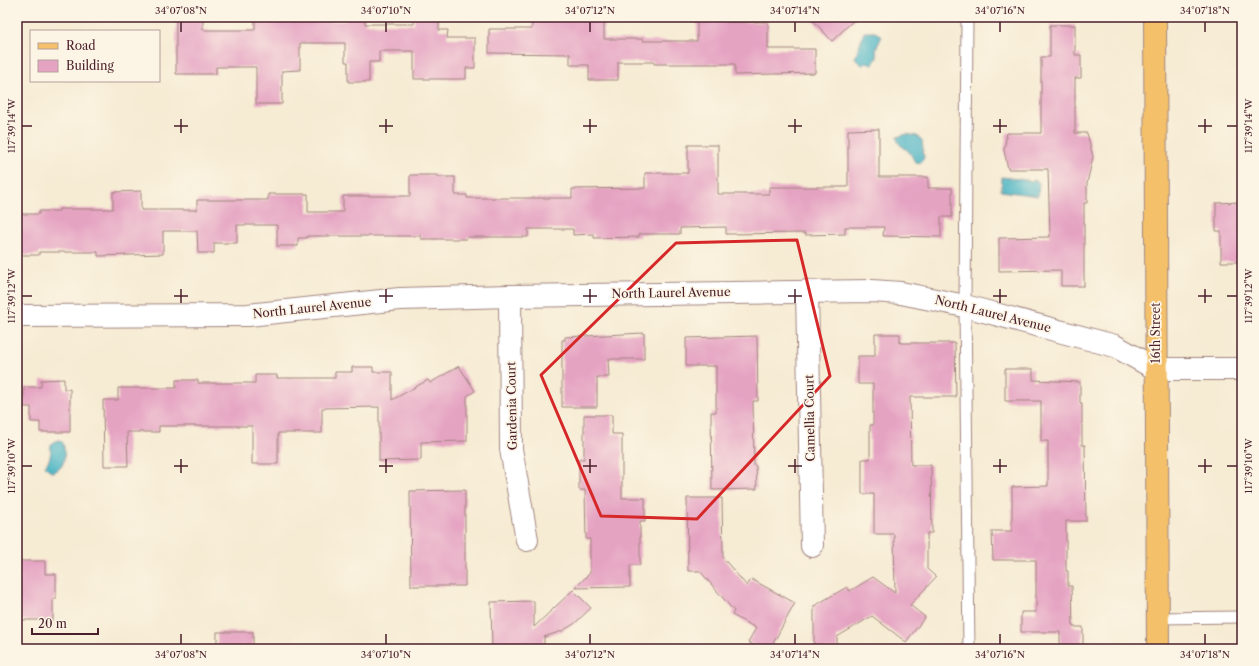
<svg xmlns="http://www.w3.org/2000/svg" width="1259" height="666" viewBox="0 0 1259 666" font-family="'Libre Caslon Text',serif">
  <rect width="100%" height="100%" fill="#fcf5e5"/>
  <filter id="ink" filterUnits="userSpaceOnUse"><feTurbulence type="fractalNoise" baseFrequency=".025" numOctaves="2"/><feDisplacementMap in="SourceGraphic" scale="8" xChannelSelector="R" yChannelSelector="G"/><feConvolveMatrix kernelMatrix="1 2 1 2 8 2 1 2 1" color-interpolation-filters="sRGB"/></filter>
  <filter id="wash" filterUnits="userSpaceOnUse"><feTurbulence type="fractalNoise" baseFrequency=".012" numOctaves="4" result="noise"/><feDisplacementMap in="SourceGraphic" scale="16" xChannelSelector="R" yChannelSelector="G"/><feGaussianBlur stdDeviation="0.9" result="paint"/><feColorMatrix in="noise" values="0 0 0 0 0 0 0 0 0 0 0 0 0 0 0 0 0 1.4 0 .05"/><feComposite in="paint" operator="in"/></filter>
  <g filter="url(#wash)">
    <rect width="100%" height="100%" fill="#f6ebd3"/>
    <!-- water -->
    <g fill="#48b4c4" stroke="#496a78">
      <polygon points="864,32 875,32 882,36 876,49 877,58 872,65 867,62 862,65 855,58"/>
      <path d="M 907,134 L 917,136 L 922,140 L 924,158 L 921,162 L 916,163 C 913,160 912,155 909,152 C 904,146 897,146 897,137 Z"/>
      <polygon points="1002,177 1033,181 1034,180 1039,182 1038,196 1001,191"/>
      <path d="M 60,440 L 63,443 C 66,453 66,471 51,472 L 45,466 C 47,463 49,460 50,457 C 52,447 47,442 60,440 Z"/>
    </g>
    <g id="blocks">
      <!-- building -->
      <g fill="#e5a3c2">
        <polygon points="176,17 203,17 203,30 255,30 255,17 292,17 292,22 345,21 345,17 365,17 365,24 414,24 414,17 439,17 439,30 448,30 447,38 475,38 475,68 466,68 466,79 414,79 414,51 379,51 379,62 369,62 369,82 348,82 348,62 345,62 345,43 300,43 300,70 282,71 282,104 256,104 256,67 216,67 216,74 176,74"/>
        <polygon points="532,17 604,17 604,39 643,39 643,41 697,41 697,19 727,19 727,22 768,22 768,49 815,49 815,73 735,75 735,64 654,64 654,62 618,62 618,80 589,80 589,65 570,65 570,54 489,53 489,29 532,29"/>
        <polygon points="810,17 857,17 832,41"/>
        <polygon points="1050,25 1075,25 1075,55 1081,55 1081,78 1075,78 1075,133 1087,133 1093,157 1087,183 1087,203 1084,203 1084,286 1061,286 1061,270 999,271 999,238 1050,237 1048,169 1008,169 1004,150 1007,133 1041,133 1041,57 1050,57"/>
        <polygon points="879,129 879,177 928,177 928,188 952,188 952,217 941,217 941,237 883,236 884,227 845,227 845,234 805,235 805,233 726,234 726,227 680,228 680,234 639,234 639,237 594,238 594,234 573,235 573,229 528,229 528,237 467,237 467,239 421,239 421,236 307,236 307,238 298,238 298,246 277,246 277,225 237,225 237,243 214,243 214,253 198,253 197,231 163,231 163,254 98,256 98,252 39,252 39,255 18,255 18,214 39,214 39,211 59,211 59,209 113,209 113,192 141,191 141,210 197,210 197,200 268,200 268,194 308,194 308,212 343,212 343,196 410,196 410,175 438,175 438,177 455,177 455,195 467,195 467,198 572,198 572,189 645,188 645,173 688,173 688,145 718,145 718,194 769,194 769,187 848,187 848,130"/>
        <polygon points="1242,202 1242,262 1221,262 1221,231 1216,231 1216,203"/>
        <polygon points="644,333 644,359 608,359 609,377 597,377 597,407 562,407 562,340 565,340 565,337"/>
        <polygon points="875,334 900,334 900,343 955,343 956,397 910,397 911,465 931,465 932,533 927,533 927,569 936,577 910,605 925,617 906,642 872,616 837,637 837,649 814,649 814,606 847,587 850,591 873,577 895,593 894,534 874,534 874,494 862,494 862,459 870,459 870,425 873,425 873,384 858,384 858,356 875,356"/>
        <polygon points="757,336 758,401 753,401 754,466 756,466 757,489 712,490 711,412 716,412 716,366 686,366 686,338"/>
        <polygon points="459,366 475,391 467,396 467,441 421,442 421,460 379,461 379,407 322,408 322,433 278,433 278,464 252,464 252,426 159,426 159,432 127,432 128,466 104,466 103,400 118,400 118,388 176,388 176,380 198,380 198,383 255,383 255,375 277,375 277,378 335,378 335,372 352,372 352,367 373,367 373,372 392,372 392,400 428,380 430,383"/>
        <polygon points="1005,369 1033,369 1033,380 1080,382 1080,403 1082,403 1082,445 1085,445 1086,521 1066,521 1066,571 1068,571 1068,586 1072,586 1073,627 1083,627 1083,649 1060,649 1060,632 1021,632 1021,612 1036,612 1036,560 993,560 992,531 1012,531 1012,487 1048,486 1048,441 1041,441 1041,401 1005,401"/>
        <polygon points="64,379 64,389 70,389 70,432 40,432 40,422 31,422 31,407 24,407 24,387 41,387 41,380"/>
        <polygon points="584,415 612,415 612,434 622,434 622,498 645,498 645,521 640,521 640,565 630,565 630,587 575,588 590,573 590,539 586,539 585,490 579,490 579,459 584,459"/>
        <polygon points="465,490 465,586 411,586 410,491"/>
        <polygon points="687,498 722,498 723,558 747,586 751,579 795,603 770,649 761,649 748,642 756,628 732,615 734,611 700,571 688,571"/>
        <polygon points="17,561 45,561 45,574 56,574 56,599 53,599 53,620 19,620 19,599 17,599"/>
        <polygon points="573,590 591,608 574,624 562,631 544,637 544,649 492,649 491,602 534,601 534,627"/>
        <rect x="217" y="632" width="36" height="17"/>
      </g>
    </g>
  </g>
  <g filter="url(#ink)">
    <use href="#blocks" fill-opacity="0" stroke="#a0857f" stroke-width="1"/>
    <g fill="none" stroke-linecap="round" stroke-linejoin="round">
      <!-- service casing -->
      <g stroke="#a0857f" stroke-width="13">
        <g id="service">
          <polyline points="967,17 965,306 969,649"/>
          <polyline points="1158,618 1242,617"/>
        </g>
      </g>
      <!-- minor casing -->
      <g stroke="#a0857f" stroke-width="24">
        <g id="minor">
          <polyline points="807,291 812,546"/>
          <polyline points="510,296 511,449 527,540"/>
          <polyline points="17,316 248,315 400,299 510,296 872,291 901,293 965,306 1115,346 1156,369 1242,369"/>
        </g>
      </g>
      <!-- primary casing -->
      <g stroke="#a0857f" stroke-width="24">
        <polyline id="primary" points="1155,17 1158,649"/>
      </g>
      <!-- service -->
      <use href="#service" stroke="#fff" stroke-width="11"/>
      <!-- minor -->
      <use href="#minor" stroke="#fff" stroke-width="22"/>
      <!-- primary -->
      <use href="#primary" stroke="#f4c16a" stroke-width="22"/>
    </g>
  </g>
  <!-- marked area -->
  <path fill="none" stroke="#d62828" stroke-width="3" stroke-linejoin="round" d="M 797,240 L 830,376 L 697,519 L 601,516 L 541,375 L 676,243 Z"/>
  <!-- ticks -->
  <path fill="none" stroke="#4a1f2b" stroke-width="1.5" d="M 181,22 L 181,32M 386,22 L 386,32M 590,22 L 590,32M 795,22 L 795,32M 1000,22 L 1000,32M 1205,22 L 1205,32M 181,119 L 181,133M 386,119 L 386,133M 590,119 L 590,133M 795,119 L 795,133M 1000,119 L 1000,133M 1205,119 L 1205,133M 22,126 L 32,126M 174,126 L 188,126M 379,126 L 393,126M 583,126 L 597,126M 788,126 L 802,126M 993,126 L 1007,126M 1198,126 L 1212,126M 1227,126 L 1237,126M 181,289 L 181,303M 386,289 L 386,303M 590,289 L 590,303M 795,289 L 795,303M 1000,289 L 1000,303M 1205,289 L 1205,303M 22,296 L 32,296M 174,296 L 188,296M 379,296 L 393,296M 583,296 L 597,296M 788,296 L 802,296M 993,296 L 1007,296M 1198,296 L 1212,296M 1227,296 L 1237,296M 181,459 L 181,473M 386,459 L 386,473M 590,459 L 590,473M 795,459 L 795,473M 1000,459 L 1000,473M 1205,459 L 1205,473M 22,466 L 32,466M 174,466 L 188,466M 379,466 L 393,466M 583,466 L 597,466M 788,466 L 802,466M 993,466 L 1007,466M 1198,466 L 1212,466M 1227,466 L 1237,466M 181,634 L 181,644M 386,634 L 386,644M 590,634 L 590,644M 795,634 L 795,644M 1000,634 L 1000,644M 1205,634 L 1205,644"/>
  <g text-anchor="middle" stroke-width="3.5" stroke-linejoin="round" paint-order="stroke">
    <!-- street labels -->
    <g font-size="12" fill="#4a1f2b" stroke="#fcf5e5">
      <text transform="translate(671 293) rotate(-1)" y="4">North Laurel Avenue</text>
      <text transform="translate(312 308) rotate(-6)" y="4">North Laurel Avenue</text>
      <text transform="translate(993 314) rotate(14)" y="4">North Laurel Avenue</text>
      <text transform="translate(1156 333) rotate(-90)" y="4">16th Street</text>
      <text transform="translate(512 406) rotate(-91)" y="4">Gardenia Court</text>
      <text transform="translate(810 418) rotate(-91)" y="4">Camellia Court</text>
    </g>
  </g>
  <!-- margin -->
  <rect width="1259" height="666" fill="none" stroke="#fcf5e5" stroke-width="44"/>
  <!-- legend -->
  <rect x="30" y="30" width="130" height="52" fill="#fcf5e5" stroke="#b59f9b"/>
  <rect x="38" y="43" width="20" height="6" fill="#f4c16a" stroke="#b59f9b"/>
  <text x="66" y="50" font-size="12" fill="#4a1f2b">Road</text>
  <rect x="38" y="60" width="20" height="12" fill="#e5a3c2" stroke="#b59f9b"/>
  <text x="66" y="70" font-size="12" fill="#4a1f2b">Building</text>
  <!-- scale -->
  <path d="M32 628v6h66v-6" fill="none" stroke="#4a1f2b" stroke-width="2"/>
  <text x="38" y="628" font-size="12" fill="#4a1f2b" stroke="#fcf5e5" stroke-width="3" paint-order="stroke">20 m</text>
  <rect x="22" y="22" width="1215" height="622" fill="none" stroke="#4a1f2b" stroke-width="1.5"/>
  <g font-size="10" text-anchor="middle" fill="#4a1f2b">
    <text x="181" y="14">34°07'08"N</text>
    <text x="386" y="14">34°07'10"N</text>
    <text x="590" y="14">34°07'12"N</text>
    <text x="795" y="14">34°07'14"N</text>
    <text x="1000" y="14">34°07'16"N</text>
    <text x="1205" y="14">34°07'18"N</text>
    <text transform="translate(1248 126) rotate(-90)" y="4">117°39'14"W</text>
    <text transform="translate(11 126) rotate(-90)" y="4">117°39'14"W</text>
    <text transform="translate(1248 296) rotate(-90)" y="4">117°39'12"W</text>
    <text transform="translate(11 296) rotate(-90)" y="4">117°39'12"W</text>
    <text transform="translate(1248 466) rotate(-90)" y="4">117°39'10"W</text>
    <text transform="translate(11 466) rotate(-90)" y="4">117°39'10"W</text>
    <text x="181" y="658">34°07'08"N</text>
    <text x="386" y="658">34°07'10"N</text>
    <text x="590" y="658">34°07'12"N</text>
    <text x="795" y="658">34°07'14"N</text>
    <text x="1000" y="658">34°07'16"N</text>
    <text x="1205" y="658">34°07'18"N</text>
  </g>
</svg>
